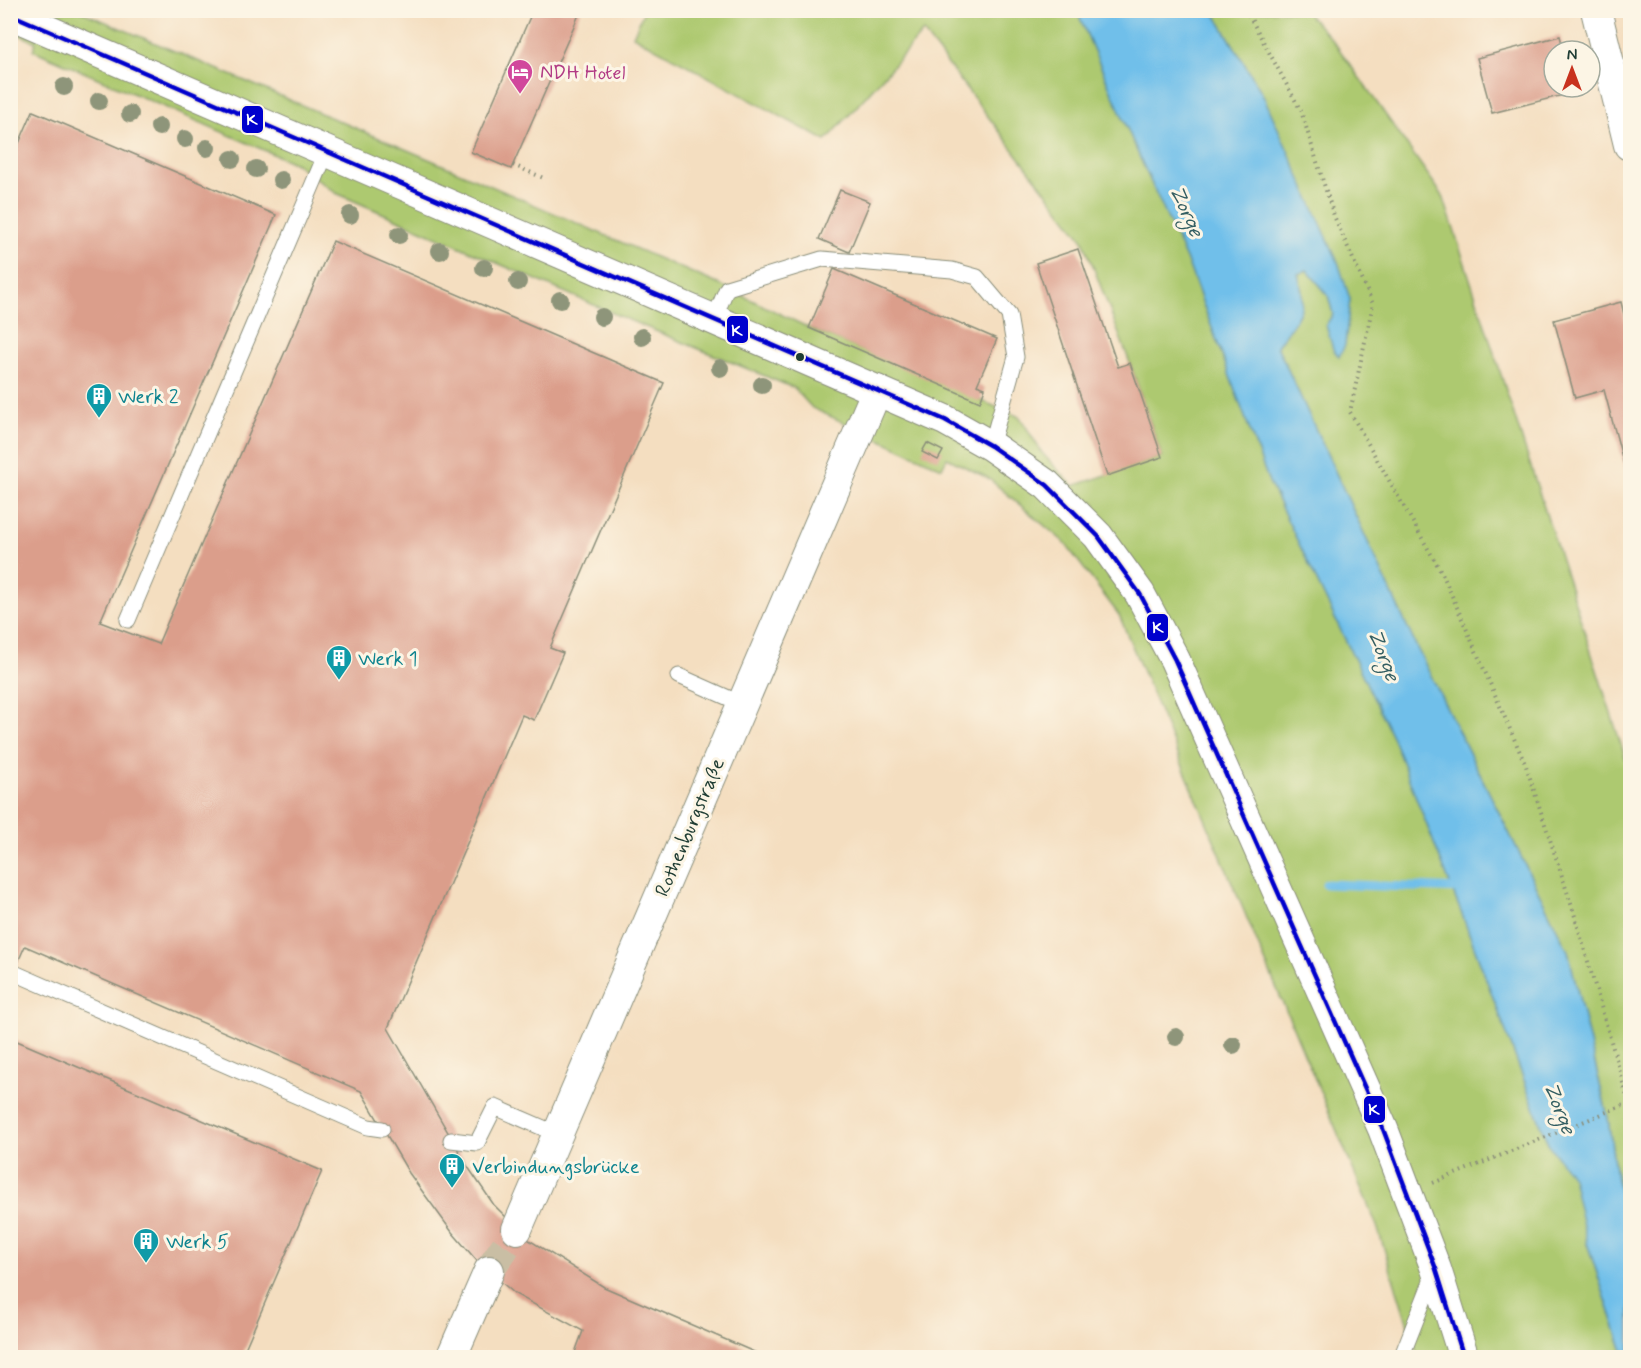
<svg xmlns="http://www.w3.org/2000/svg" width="1641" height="1368" viewBox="0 0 1641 1368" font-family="Mynerve,sans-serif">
  <rect width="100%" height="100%" fill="#fcf5e5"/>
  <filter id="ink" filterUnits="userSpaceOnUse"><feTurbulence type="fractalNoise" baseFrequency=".0167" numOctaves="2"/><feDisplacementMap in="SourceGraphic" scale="12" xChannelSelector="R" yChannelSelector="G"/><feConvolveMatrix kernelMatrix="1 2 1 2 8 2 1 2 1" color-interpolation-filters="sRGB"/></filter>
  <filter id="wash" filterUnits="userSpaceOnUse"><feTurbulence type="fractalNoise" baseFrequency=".008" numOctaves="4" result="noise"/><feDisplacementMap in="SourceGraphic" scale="24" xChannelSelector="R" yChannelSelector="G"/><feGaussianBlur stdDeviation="1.35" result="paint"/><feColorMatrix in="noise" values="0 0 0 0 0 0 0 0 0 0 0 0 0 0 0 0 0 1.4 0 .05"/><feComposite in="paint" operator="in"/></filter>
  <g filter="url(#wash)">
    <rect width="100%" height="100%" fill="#f4dec0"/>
    <!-- green -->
    <g fill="#adc970" stroke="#668352" stroke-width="1.5">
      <polygon points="11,11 80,11 431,160 727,288 809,328 1020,417 1042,453 1073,486 1162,457 1130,363 1083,240 923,32 826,141 633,36 644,11 1077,11 1140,158 1188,263 1269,482 1392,736 1463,917 1548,1144 1573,1177 1587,1243 1625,1357 1418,1357 1377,1226 1119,615 1064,542 988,478 947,458 942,468 812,408 794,388 624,318 336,193 296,164 33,50 36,42 11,31"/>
      <path d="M 1213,11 L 1305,11 L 1334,42 L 1443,196 L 1630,772 L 1630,1240 L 1615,1170 L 1608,1118 L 1568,951 L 1417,648 L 1277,346 C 1298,317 1309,311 1298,274 L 1307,270 L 1328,295 L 1333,314 L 1345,345 L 1350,299 L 1337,262 L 1262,93 Z"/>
    </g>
    <!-- water -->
    <path fill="#6fbfea" stroke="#477e8f" stroke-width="1.5" d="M 1077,11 L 1213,11 L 1262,93 L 1338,262 L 1350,299 L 1345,345 L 1339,357 L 1333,349 L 1326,325 L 1333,314 L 1328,295 L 1307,270 L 1298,274 C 1309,313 1297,316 1277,346 L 1417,648 L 1568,951 L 1608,1118 L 1615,1170 L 1630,1240 L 1630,1357 L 1625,1357 L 1587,1243 L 1572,1177 L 1548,1144 L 1463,917 L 1392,736 L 1269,482 L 1188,263 L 1140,158 Z"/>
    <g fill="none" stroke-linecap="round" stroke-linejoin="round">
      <!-- stream -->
      <polyline stroke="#6fbfea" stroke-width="9" points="1326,884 1465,889"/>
    </g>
    <g id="blocks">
      <!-- building -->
      <g fill="#db9e8b">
        <polygon points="533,10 581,10 511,169 471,152"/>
        <polygon points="1560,36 1564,51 1554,51 1554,87 1574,87 1575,92 1492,113 1477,58"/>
        <polygon points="33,111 276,215 100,622 158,644 333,241 664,383 550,648 563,653 534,720 522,715 388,1028 468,1167 494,1205 529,1240 604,1287 768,1358 573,1358 583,1331 515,1294 477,1261 452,1232 409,1173 361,1091 25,946 10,980 10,164"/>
        <polygon points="840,190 870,202 849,252 819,239"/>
        <polygon points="1078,249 1118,367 1130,363 1162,457 1107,476 1036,263"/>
        <polygon points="834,269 997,339 977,385 985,388 980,402 809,328"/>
        <polygon points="1621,302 1630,339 1630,487 1604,390 1575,398 1554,320"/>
        <polygon points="927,443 943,451 938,460 922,452"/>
        <polygon points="10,1038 322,1171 241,1358 10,1358"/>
      </g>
    </g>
  </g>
  <g filter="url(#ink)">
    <use href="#blocks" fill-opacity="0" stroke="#8a8e7a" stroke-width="1.5"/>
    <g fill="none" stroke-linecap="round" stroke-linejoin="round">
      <!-- minor-tunnel -->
      <polyline stroke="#c9bea4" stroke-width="30" stroke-dasharray="30 15" stroke-linecap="butt" points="489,1271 517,1229"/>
      <!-- service casing -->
      <g stroke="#8a8e7a" stroke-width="17">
        <g id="service">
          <polyline points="714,319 727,288 822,259 952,270 977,277 1009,315 1016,357 991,446"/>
          <polyline points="128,620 327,151"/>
          <polyline points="679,676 742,704"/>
          <polyline points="10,971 368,1127 382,1129"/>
          <polyline points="451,1140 477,1143 495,1107 557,1134"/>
          <polyline points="1401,1358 1434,1274"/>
        </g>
      </g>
      <!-- minor casing -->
      <g stroke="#8a8e7a" stroke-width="32">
        <g id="minor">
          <polyline points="1596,10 1629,145"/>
          <polyline points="10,14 945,420 991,446 1047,485 1098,536 1140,594 1175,660 1383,1129 1436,1269 1464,1358"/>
          <polyline points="517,1229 877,390"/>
          <polyline points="451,1358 489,1271"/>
        </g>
      </g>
      <!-- path -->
      <g stroke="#8a8e7a" stroke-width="4" stroke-dasharray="1.5 4.5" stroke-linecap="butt">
        <polyline points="1246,10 1301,111 1334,216 1373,304 1350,412 1443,575 1526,766 1574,913 1630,1107"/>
        <polyline points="513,165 546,179"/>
        <polyline points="1433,1183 1629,1103"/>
      </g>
      <!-- service -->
      <use href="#service" stroke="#fff" stroke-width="15"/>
      <!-- minor -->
      <use href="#minor" stroke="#fff" stroke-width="30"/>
      <!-- bus-1 casing -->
      <g stroke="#fcf5e5" stroke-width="9">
        <polyline id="bus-1" points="10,14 945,420 991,446 1047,485 1098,536 1140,594 1175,660 1383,1129 1436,1269 1464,1358"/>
      </g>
      <!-- bus-1 -->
      <use href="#bus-1" stroke="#0000cd" stroke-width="4.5"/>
    </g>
    <!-- trees -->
    <g fill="#8e957a">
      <circle cx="64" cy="87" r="9"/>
      <circle cx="99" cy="101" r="9"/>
      <circle cx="130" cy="114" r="9"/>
      <circle cx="159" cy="127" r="9"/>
      <circle cx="185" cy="139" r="9"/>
      <circle cx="207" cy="148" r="9"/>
      <circle cx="232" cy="159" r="9"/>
      <circle cx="256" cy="169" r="9"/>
      <circle cx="281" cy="180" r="9"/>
      <circle cx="350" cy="215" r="9"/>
      <circle cx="399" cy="235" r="9"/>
      <circle cx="440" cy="251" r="9"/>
      <circle cx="484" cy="268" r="9"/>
      <circle cx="518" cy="282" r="9"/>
      <circle cx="560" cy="300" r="9"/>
      <circle cx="602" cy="317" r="9"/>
      <circle cx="642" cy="337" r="9"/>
      <circle cx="720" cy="368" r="9"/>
      <circle cx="762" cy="385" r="9"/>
      <circle cx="1176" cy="1037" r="9"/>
      <circle cx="1233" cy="1045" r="9"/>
    </g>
  </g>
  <!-- icons -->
  <defs>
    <g id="hotel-pin" transform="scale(1.35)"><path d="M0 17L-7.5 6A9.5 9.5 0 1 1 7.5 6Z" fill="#d1479c" stroke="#fcf5e5"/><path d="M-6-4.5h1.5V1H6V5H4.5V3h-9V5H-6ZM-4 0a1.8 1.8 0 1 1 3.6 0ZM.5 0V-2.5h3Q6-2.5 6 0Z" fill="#fff"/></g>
    <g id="building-pin" transform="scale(1.35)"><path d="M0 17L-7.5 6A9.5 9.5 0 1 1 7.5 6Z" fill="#0f9aa8" stroke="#fcf5e5"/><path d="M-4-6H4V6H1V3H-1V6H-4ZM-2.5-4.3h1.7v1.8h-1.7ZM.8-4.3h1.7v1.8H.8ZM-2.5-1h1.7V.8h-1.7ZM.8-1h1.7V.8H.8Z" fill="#fff"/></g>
  </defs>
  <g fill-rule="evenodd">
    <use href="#hotel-pin" x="520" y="72"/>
    <use href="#building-pin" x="99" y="396"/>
    <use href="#building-pin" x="339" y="658"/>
    <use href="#building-pin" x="452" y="1166"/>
    <use href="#building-pin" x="146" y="1241"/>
  </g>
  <!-- markers -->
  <circle fill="#1f3d34" stroke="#fcf5e5" stroke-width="2" cx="800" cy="357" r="5"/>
  <g text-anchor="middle" stroke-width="6" stroke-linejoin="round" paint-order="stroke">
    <!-- hotel labels -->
    <g font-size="20" fill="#b23c85" stroke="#fcf5e5" text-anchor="start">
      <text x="540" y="79">NDH Hotel</text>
    </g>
    <!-- culture labels -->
    <g font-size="20" fill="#0d838f" stroke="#fcf5e5" text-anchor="start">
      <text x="118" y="403">Werk 2</text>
      <text x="358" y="665">Werk 1</text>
      <text x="472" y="1173">Verbindungsbrücke</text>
      <text x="166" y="1248">Werk 5</text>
    </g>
    <!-- street labels -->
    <g font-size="20" fill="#1f3d34" stroke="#fcf5e5">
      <text transform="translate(689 827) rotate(-67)" y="7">Rothenburgstraße</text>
    </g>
    <!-- water labels -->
    <g font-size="21" font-style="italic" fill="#335e62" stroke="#fcf5e5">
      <text transform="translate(1187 211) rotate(66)" y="7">Zorge</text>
      <text transform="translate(1384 655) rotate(69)" y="7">Zorge</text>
      <text transform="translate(1560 1108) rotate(69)" y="7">Zorge</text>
    </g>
  </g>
  <g stroke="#fcf5e5" stroke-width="2">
    <rect x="241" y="105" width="23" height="29" rx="6" fill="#0000cd"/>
    <rect x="726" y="315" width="23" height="29" rx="6" fill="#0000cd"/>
    <rect x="1146" y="613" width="23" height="29" rx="6" fill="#0000cd"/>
    <rect x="1363" y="1095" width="23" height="29" rx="6" fill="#0000cd"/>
  </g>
  <g font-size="16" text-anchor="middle" font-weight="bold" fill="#fff">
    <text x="252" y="125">K</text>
    <text x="737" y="336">K</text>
    <text x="1158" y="633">K</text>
    <text x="1374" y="1115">K</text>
  </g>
  <!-- margin -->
  <rect width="1641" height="1368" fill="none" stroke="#fcf5e5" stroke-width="36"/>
  <!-- north arrow -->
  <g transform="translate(1572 69)"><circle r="28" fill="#fcf5e5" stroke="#a4ab9e" stroke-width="1.5"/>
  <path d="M0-4.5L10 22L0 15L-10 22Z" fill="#c8321e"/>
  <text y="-9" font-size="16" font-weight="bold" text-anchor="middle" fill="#1f3d34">N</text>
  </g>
</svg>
